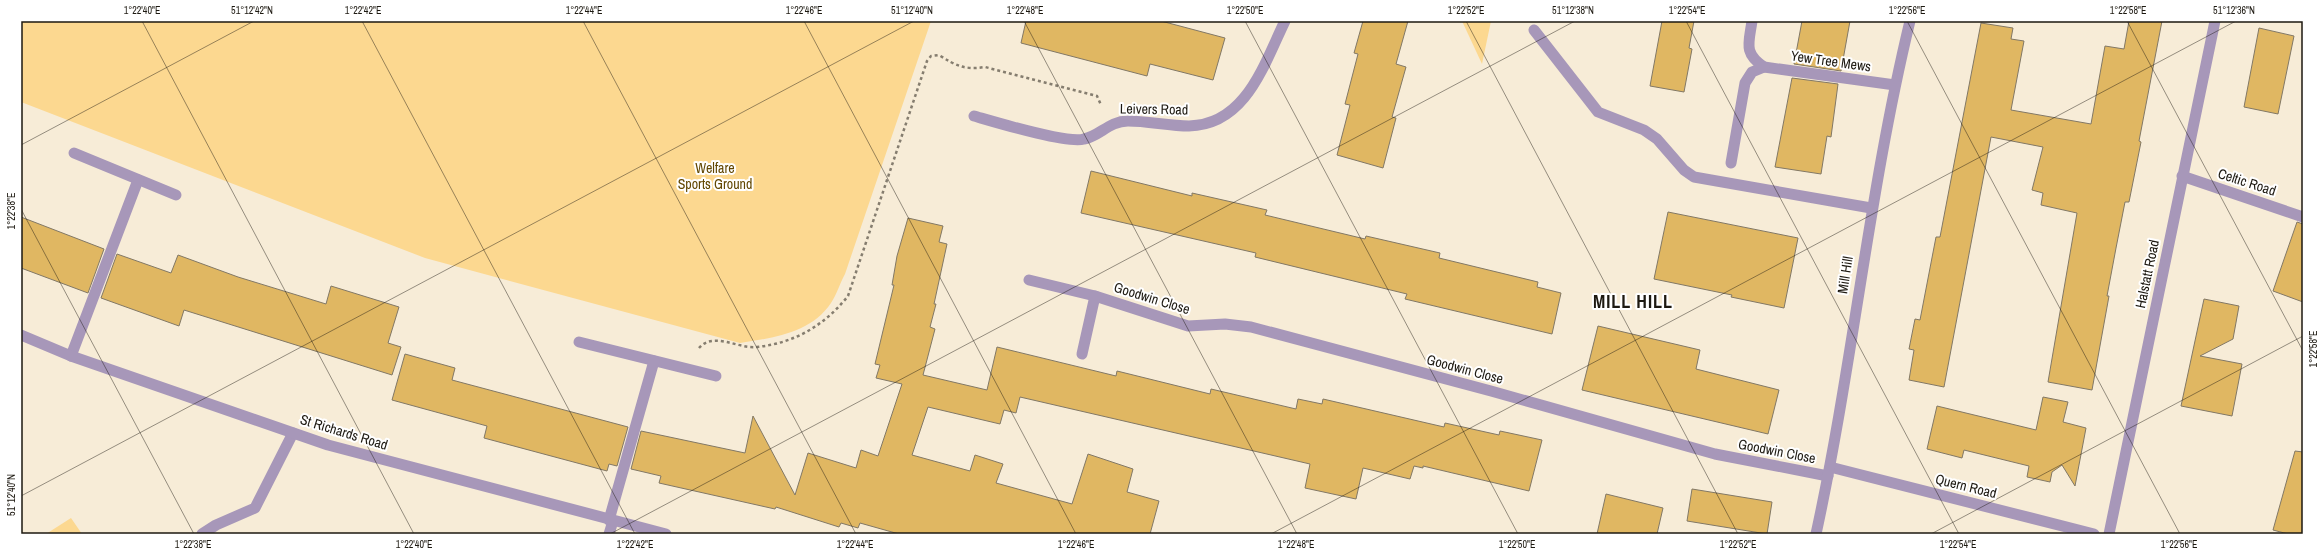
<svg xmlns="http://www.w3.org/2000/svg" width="2324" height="555" viewBox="0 0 2324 555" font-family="'Archivo Narrow',sans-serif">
  <rect width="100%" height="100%" fill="#f7ecd7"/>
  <!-- green -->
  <g fill="#fcd890">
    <path d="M 21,21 L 931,21 L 845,274 C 840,283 837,294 831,303 C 811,333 773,338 740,343 L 425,258 L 21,102 Z"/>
    <polygon points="1462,21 1491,21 1482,64"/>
    <polygon points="71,518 82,534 46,534"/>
  </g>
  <!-- building -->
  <g fill="#e0b762" stroke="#827865">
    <polygon points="1026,21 1161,21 1225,38 1213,80 1150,64 1147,76 1021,43"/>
    <polygon points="1363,21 1408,21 1396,64 1406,67 1392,117 1396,118 1383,168 1337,155 1350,105 1345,104 1358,54 1354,53"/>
    <polygon points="1662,21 1694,21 1689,48 1692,49 1684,92 1650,86"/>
    <polygon points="1802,21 1850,21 1841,71 1794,64"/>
    <polygon points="2129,21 2162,21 2139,141 2141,142 2129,202 2125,202 2116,248 2107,296 2109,296 2092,390 2048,382 2077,213 2041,205 2043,193 2032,190 2043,147 1991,137 1944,387 1909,380 1914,350 1909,349 1915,319 1920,320 1936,237 1940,237 1981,23 2013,28 2011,39 2024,41 2011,110 2091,124 2105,46 2124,49"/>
    <polygon points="2259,28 2294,36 2278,114 2244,107"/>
    <polygon points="1792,78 1838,84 1831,137 1827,136 1821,174 1775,167"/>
    <polygon points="1091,171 1192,196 1192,193 1267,210 1265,215 1365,239 1366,236 1440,253 1439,258 1538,282 1537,287 1561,293 1552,334 1405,299 1407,294 1255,257 1256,253 1081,213"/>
    <polygon points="1668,212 1798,238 1784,308 1731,297 1732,295 1654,279"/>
    <polygon points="21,217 104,249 88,293 21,268"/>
    <polygon points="908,218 943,226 939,242 947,244 934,304 936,304 930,327 935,329 923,375 987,390 997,347 1116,376 1117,371 1210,394 1211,389 1296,409 1298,399 1322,404 1323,399 1444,427 1445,423 1499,435 1500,431 1542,440 1529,491 1423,466 1423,468 1414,466 1410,479 1363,468 1356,499 1305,488 1310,464 1020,397 1016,413 1004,410 1000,424 928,407 912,455 970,471 975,455 1003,464 996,483 1072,504 1088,454 1133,469 1127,492 1159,501 1150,534 899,534 860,523 858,528 841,523 839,527 776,507 775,509 659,483 661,476 631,469 641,431 745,453 753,416 795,495 808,453 856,468 861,450 878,456 902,384 876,378 880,365 875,364 894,285 892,285 897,256"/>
    <polygon points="2297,222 2303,224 2303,302 2273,291"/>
    <polygon points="117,254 171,273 178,255 238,277 326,304 331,286 399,307 388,343 401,347 392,375 184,310 179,326 101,298"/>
    <polygon points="2204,299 2239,306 2233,339 2200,356 2242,364 2232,416 2181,406"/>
    <polygon points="1598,326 1700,350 1696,369 1779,390 1768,434 1582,390"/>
    <polygon points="405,354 455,368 452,380 628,427 617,466 609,464 607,471 484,438 487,426 392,400"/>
    <polygon points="2043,397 2068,402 2063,422 2086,428 2075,486 2062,465 2052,472 2050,482 2027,477 2029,466 1964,450 1962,458 1927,449 1937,406 2036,430"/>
    <polygon points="2295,451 2303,452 2303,534 2288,534 2273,530"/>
    <polygon points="1692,489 1772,502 1767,534 1687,521"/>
    <polygon points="1606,494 1663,508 1657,534 1597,534"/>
  </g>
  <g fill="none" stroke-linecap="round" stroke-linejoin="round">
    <!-- path -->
    <path stroke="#857d6f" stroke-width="2.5" stroke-dasharray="3 3" stroke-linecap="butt" d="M 699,348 C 714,331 737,349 757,347 C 795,343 825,325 848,296 L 927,61 L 931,56 L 939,55 C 956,66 965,70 985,67 L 1097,96 L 1101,105"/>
    <!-- service -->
    <g stroke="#a797b9" stroke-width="11">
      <polyline points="1534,30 1598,112 1644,130 1657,139 1684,170 1694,177 1871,208"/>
      <polyline points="74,153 176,195"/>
      <polyline points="579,342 716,376"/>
      <polyline points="71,356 138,180"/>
      <polyline points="609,520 654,361"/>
      <polyline points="202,534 216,525 255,508 293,433"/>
      <polyline points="609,534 613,521"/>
    </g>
    <!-- minor -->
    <g stroke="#a797b9" stroke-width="11">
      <polyline points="1764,67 1895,85"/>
      <path d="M 974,116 C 995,122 1067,144 1084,139 C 1100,136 1109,121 1128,121 C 1148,121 1169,126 1189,126 C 1246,125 1264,64 1285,21"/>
      <path d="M 1731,163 L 1745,83 L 1752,72 L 1764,67 C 1743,53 1749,43 1752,21"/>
      <polyline points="2182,176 2303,217"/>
      <polyline points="1029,280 1095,296 1188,326 1225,324 1251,327 1491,391 1715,454 1828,476"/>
      <polyline points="1082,354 1095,296"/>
      <polyline points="1830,467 2094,534"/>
      <polyline points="2109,534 2215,21"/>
    </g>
    <!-- tertiary -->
    <g stroke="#a797b9" stroke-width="11">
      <polyline points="21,335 71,356 328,445 666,534"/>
      <path d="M 1816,534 C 1853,364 1869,190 1910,21"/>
    </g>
  </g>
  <!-- ticks -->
  <path fill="none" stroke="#1d1911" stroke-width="1" stroke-opacity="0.45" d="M 142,21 L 414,534M 362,21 L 635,534M 583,21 L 856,534M 804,21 L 1076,534M 1024,21 L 1297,534M 1245,21 L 1518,534M 1466,21 L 1738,534M 1686,21 L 1959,534M 1907,21 L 2180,534M 2127,21 L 2303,351M 21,145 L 254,21M 21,209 L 194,534M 21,496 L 914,21M 610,534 L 1575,21M 1271,534 L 2236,21M 1931,534 L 2303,336"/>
  <g text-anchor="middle" stroke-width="4" stroke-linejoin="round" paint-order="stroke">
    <!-- street labels -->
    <g font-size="14" fill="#1d1911" stroke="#fff">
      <text transform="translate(1831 61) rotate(8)" y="5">Yew Tree Mews</text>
      <text transform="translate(1154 109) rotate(1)" y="5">Leivers Road</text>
      <text transform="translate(2247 182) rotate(18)" y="5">Celtic Road</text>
      <text transform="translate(2147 274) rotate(-78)" y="5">Halstatt Road</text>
      <text transform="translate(1845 275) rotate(-81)" y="5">Mill Hill</text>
      <text transform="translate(1152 298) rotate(17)" y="5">Goodwin Close</text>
      <text transform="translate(1465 369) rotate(15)" y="5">Goodwin Close</text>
      <text transform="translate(344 432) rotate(17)" y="5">St Richards Road</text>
      <text transform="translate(1777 451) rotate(11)" y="5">Goodwin Close</text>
      <text transform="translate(1966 486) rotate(14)" y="5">Quern Road</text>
    </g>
    <!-- park labels -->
    <g font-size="14" fill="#614600" stroke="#fff">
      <text x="715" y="173">Welfare<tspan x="715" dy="16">Sports Ground</tspan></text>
    </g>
    <!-- district labels -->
    <g font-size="18" font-weight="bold" letter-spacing="1" fill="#1d1911" stroke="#fff">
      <text x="1633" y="308">MILL HILL</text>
    </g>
  </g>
  <!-- border -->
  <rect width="2324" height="555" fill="none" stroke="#ffffff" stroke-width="44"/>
  <rect x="22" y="22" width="2280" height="511" fill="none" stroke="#1d1911" stroke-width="1.5"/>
  <g font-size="10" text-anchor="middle" fill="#1d1911">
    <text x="142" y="14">1°22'40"E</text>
    <text x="252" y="14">51°12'42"N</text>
    <text x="363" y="14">1°22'42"E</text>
    <text x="584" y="14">1°22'44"E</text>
    <text x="804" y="14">1°22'46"E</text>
    <text x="912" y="14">51°12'40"N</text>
    <text x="1025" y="14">1°22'48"E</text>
    <text x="1245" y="14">1°22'50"E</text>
    <text x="1466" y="14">1°22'52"E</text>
    <text x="1573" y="14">51°12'38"N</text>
    <text x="1687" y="14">1°22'54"E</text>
    <text x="1907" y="14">1°22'56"E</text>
    <text x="2128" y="14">1°22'58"E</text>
    <text x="2234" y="14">51°12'36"N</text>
    <text transform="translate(11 211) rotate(-90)" y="4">1°22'38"E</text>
    <text transform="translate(2313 349) rotate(-90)" y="4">1°22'58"E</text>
    <text transform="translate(11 495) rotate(-90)" y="4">51°12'40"N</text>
    <text x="193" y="548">1°22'38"E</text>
    <text x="414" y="548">1°22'40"E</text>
    <text x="635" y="548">1°22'42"E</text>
    <text x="855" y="548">1°22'44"E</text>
    <text x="1076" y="548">1°22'46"E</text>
    <text x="1296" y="548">1°22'48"E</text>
    <text x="1517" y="548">1°22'50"E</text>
    <text x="1738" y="548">1°22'52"E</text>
    <text x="1958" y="548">1°22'54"E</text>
    <text x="2179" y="548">1°22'56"E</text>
  </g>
</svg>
